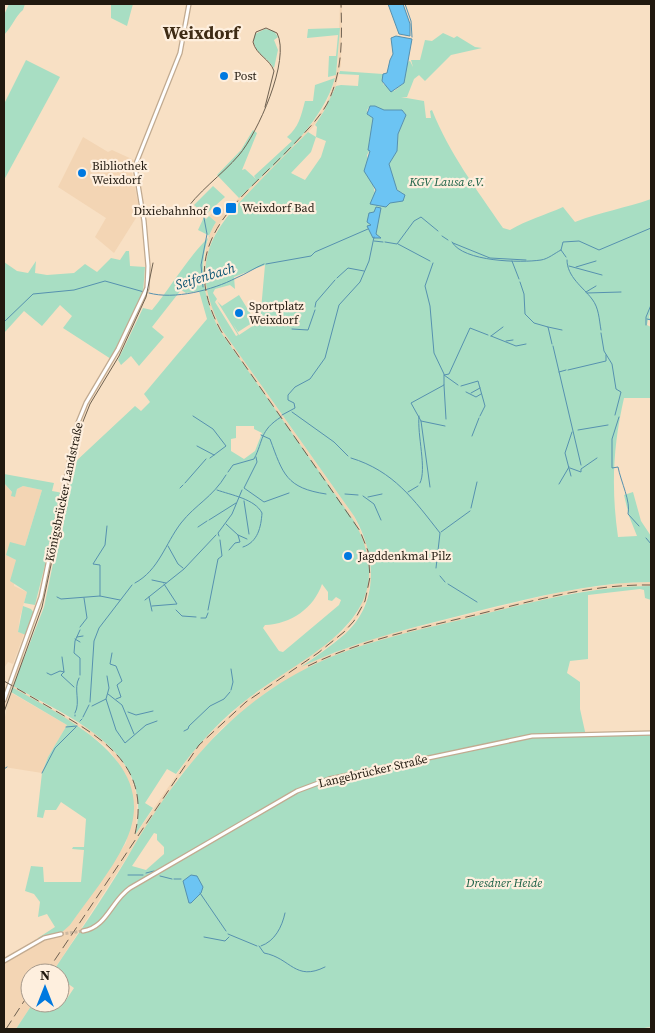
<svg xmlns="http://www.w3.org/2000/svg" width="655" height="1033" viewBox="0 0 655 1033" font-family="'Source Serif 4',serif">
  <rect width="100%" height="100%" fill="#f8e0c4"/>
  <!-- built -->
  <g fill="#f3d5b4">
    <polygon points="340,4 342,4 341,64 336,86 328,105 313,127 223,219 211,242 206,267 209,299 222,330 354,516 369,550 371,582 366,601 359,615 345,633 305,664 377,637 560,592 623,583 651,582 651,586 611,588 572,593 377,641 318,663 268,691 221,729 179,777 52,973 30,973 30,1003 33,1003 16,1029 4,1029 4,964 70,925 126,843 133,809 131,793 126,775 108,748 80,727 12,687 10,692 67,725 48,757 42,773 4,767 4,722 9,697 4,716 4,709 22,657 25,658 13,686 97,734 122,760 131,777 137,796 136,834 198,744 245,701 343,631 357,614 366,593 369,576 368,558 357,526 220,331 208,306 203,276 206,247 211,231 216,222 209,216 220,206 226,211 311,125 326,104 333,86 338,64"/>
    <polygon points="83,137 108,152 112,150 134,160 132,172 139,208 136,218 114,253 95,237 106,218 58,187"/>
    <polygon points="4,483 15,496 17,489 23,486 42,490 25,546 6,555 16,560 14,586 27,592 20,617 18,632 24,634 13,664 8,662 4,668"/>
  </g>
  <!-- green -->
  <g fill="#a8dec3" fill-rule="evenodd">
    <path d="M 9,4 L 25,4 L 23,10 C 16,15 12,27 4,35 L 4,15 Z"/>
    <polygon points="111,4 133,4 127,26 111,18"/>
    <polygon points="340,28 336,75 328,77 329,56 336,56 338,35 307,38 308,29"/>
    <path d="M 265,29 L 274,31 L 278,37 L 274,40 L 278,50 L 274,68 C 267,56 249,51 255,34 Z"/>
    <path d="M 443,33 L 454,38 L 457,36 L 475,47 L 482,48 L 451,55 L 425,81 L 418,74 L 419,75 L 414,79 L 407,97 L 401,97 L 424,101 L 426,118 L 431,118 L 430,111 L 432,110 C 449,153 477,190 503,228 L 510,230 C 527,220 545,215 563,207 L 575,222 C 600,212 626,208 651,199 L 651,311 L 649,317 L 651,320 L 648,320 L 647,325 L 651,327 L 651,398 L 624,398 C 613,446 611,488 618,537 L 637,536 L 629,516 L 624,495 L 633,492 L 641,521 L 651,536 L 651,582 C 595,582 541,596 486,609 C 423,625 360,639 301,667 C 316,656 331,646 345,634 C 380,602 376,554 354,516 L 222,330 C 189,265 208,234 254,187 C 272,168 290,150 308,132 L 316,137 L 317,127 L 315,125 L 324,111 L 336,86 L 341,85 L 358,86 L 359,75 L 339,74 L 340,71 L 383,74 L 383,84 L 394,91 L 404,83 L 407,62 L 410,61 L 413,67 L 411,60 L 420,60 L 425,40 L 432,41 ZM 370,106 L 375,106 L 384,111 L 402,110 L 405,118 L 398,134 L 397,151 L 389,164 L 394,183 L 399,192 L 403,193 L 389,203 L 375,194 L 367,155 L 370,150 L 368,149 L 374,117 L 368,115 L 367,110 ZM 316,137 L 326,141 L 321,157 L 305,180 L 291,173 L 311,152 ZM 265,265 L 260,321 L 239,335 L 233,324 L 238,332 L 255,321 L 239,295 L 222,306 L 217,301 L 238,335 L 236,336 L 215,302 L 217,299 L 213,293 L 215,289 L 230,285 L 235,289 L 234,277 Z"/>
    <polygon points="26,60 60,77 4,180 4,104"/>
    <path d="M 335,78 C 322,125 273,166 239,198 L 217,175 L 241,150 L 253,130 L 257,133 L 242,170 L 245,169 L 256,179 L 254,176 L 292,141 L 287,137 C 299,127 301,116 305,101 L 313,101 L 315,85 Z"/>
    <polygon points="213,186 225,197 205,215 194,205"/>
    <path d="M 209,216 L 216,222 C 195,256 202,298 220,331 L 354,521 C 406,616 312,651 250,697 C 221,719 198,744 176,774 L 167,769 L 145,803 L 153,808 L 135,835 C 156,751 72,719 13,686 L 44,607 L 74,463 L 135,406 L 141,411 L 150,402 L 144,394 L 207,319 L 199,291 L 186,293 L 181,290 L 152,327 L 164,337 L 139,366 L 131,356 L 121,365 L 118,360 L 143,308 L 152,310 C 172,286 187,258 210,236 L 198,230 L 204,217 L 206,219 ZM 236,426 L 254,426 L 254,429 L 262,433 L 255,451 L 244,459 L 231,451 L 231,439 L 236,438 ZM 322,584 L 328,592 L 328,600 L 332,601 L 336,597 L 341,600 L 339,605 L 283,652 L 279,651 L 263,628 L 265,625 C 291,624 314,608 322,584 Z"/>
    <polygon points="126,251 129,251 130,266 145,267 143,293 111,359 63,328 72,316 60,305 42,326 24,311 4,333 4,262 17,271 28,273 36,261 35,273 47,275 74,273 85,264 97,272 111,258 120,260"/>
    <polygon points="4,474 54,483 52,491 63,493 35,605 24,603 27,592 10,581 16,560 6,555 10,542 25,546 42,490 23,486 17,489 15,497 11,496 12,492 4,483"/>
    <path d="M 651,586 L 651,600 L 645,598 L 644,590 L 640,589 L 588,595 L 588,659 L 570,661 L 567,673 L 580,682 L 580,709 L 586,736 L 651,734 L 651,1027 L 637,1029 L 16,1029 L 33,1003 L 60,1003 L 60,997 L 66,1000 L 74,988 L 60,978 L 60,973 L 52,973 C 77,935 104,897 127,858 C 172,779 227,707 311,666 C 360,642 415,631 468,618 C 529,603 588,586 651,586 ZM 154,833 L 157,834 L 157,840 L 164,847 L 164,854 L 146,870 L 132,866 Z"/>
    <polygon points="23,606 31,609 34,613 26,635 18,632"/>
    <path d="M 12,687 C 67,719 164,762 125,843 C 111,872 88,899 70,925 L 61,933 L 40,940 L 38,938 L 55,927 L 47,914 L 38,917 L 40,902 L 34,894 L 25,891 L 31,866 L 43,867 L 44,882 L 81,882 L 84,850 L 72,849 L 73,847 L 84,847 L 86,819 L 61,802 L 56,810 L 45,810 L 43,818 L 37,817 L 42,773 L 48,757 L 67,725 L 11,692 L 4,722 Z"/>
  </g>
  <!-- water -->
  <g fill="#6cc4f3" stroke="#5691af">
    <polygon points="388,4 403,4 410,24 410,36 399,34"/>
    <polygon points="396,36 412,39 404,83 391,92 382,81 383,74 387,73 390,60 393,54 391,38"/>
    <polygon points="370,106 375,106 384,110 402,110 406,115 398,134 397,151 389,164 397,190 405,195 403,201 390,203 386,207 370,204 376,190 364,171 370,151 368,150 373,118 367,114"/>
    <polygon points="376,207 381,208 376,234 381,238 373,238 367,226 371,225 367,222 369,213 374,212"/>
    <polygon points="191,875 197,876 203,887 201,893 191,903 189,903 183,881"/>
  </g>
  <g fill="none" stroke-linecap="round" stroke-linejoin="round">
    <!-- stream -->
    <g stroke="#5691af" stroke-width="1">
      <polyline points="405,4 411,21 412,37"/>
      <polyline points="442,236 448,240"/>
      <polyline points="374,241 383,242"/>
      <polyline points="385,242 397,244 414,221 421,217 438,231"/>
      <path d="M 452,242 C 463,262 521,263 541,260 C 548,259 555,253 561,250 L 563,242 L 579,241 L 599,250 L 651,228"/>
      <polyline points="453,243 490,258 526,260"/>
      <polyline points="398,244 430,261"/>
      <polyline points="561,250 566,257"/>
      <path d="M 567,260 C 567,277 583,287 592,299 C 599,308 599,319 601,330"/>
      <polyline points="512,261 519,279"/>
      <polyline points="266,264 311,256 315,252 368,229"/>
      <polyline points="569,266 602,275"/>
      <polyline points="576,267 596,261"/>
      <polyline points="337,278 348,268 364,271"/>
      <polyline points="520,282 524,294 525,314 534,323 548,327 552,344"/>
      <polyline points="203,287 201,265 207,234 204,218"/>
      <polyline points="586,292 596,286"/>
      <path d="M 149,293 C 174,300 213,290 236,278 C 246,274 254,268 264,264"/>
      <polyline points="587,293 621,292"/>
      <polyline points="315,307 316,302 335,280"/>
      <polyline points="647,319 651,320"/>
      <polyline points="4,322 33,294 74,290 105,281 144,292"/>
      <polyline points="646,325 646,317 651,305"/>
      <polyline points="548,327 562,330"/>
      <polyline points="292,329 308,330 315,310"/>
      <polyline points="601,333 604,351 612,364 616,389 621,392 615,415"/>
      <polyline points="491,336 516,346 526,344"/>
      <polyline points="491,336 503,327"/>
      <polyline points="506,341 513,340"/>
      <polyline points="553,346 581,465"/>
      <polyline points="568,370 606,361 606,355"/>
      <polyline points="559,372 566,370"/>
      <polyline points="444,385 446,419"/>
      <polyline points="458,385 444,375 449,374 470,328 488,335"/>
      <polyline points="461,386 478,381 485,406 480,416"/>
      <polyline points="466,392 476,397 481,394"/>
      <polyline points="471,393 480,388"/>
      <polyline points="292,412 334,442 348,456"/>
      <polyline points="282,415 295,408 294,403 288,400 288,395 295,387 310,379 325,358 339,305 360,282 369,261 374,237"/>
      <polyline points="193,416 213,429 226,446 210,458"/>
      <path d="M 419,416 C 417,435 427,469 420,483"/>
      <path d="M 619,417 L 612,439 L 612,468 L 618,467 C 621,482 631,502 628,514 L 639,526"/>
      <polyline points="421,421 445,426"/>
      <polyline points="578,430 608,425"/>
      <path d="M 261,435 L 270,439 C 283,474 286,488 326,494"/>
      <polyline points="472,436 479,418"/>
      <polyline points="197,446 214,455"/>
      <polyline points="256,457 257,462 244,488 264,502 289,493"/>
      <path d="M 351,458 C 394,471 414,500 440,533 L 436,568"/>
      <polyline points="570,468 581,472 581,469 597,458"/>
      <path d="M 228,472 L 233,465 L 254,459 C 264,440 259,431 281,417"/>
      <polyline points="571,476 565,453 572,432"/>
      <polyline points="185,483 206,459"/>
      <polyline points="559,484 569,467"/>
      <polyline points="430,487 421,421 411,403 444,385 444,374 434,353 430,306 425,286 433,263"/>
      <polyline points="180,488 183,485"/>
      <path d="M 217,490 C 231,495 255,499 262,513 C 261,527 258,542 243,547"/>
      <polyline points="408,492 418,486"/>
      <polyline points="345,494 358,495"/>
      <polyline points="363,496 374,504 381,520"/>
      <polyline points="368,497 382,494"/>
      <polyline points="244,501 249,534"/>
      <polyline points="471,508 477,482"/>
      <polyline points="209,520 236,503"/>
      <polyline points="226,524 238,535 240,542 235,543 229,550"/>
      <polyline points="198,527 207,521"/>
      <polyline points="441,532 470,511"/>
      <polyline points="238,535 247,539"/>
      <polyline points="219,536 218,533 232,514 242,490"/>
      <polyline points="646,538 651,544"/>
      <polyline points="168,546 178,564 183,568"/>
      <polyline points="440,576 445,582"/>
      <polyline points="152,580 166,583"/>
      <path d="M 135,583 C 159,570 165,544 181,523 C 196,504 212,498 226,475"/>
      <polyline points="448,584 477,602"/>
      <polyline points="100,596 100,565 93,564 105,545 107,526"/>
      <polyline points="57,597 61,599 100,596 120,600"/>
      <polyline points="149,597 152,611"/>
      <polyline points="145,600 184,569 216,535"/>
      <polyline points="152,606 177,604 164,584"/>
      <polyline points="176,610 182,616 196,617"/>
      <polyline points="208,610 218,559 222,556 220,540"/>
      <polyline points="201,618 206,618 208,613"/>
      <polyline points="80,627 87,618 84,598"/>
      <polyline points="80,630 75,641 74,653 80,658 80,675"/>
      <polyline points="77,637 83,636"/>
      <polyline points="75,639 80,642"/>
      <polyline points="112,653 110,664 116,666 122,681 117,685 121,697 116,699"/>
      <polyline points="62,657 64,672 61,675 74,687"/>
      <polyline points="47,673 51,675 60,671 64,672"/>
      <polyline points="231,690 233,682 231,669"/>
      <polyline points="108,694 122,705 134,734"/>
      <polyline points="106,699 109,688 107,676"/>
      <polyline points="90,702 94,641 99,628 132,585"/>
      <polyline points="92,706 106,699 116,730 125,743 146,725 157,721"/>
      <polyline points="128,712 136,715 153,711"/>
      <path d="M 75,713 C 81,702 73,689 79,678"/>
      <polyline points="75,716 75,715"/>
      <polyline points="83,717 89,705"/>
      <polyline points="80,721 82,719"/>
      <polyline points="66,727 77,726"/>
      <polyline points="184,731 188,729 189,726 210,706 224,699 230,692"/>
      <polyline points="4,769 7,767"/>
      <polyline points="42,773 55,748 76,727"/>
      <polyline points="146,873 154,871"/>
      <polyline points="128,875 143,875"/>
      <polyline points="160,876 172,879"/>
      <polyline points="174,879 181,879"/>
      <polyline points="200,893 226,931"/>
      <polyline points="228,934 257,946"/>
      <polyline points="204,937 225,941 229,937"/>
      <path d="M 259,946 L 264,953 C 291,958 295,982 325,967"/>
      <path d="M 261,946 C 275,941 282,927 285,913"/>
    </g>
    <!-- secondary-tunnel -->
    <polyline stroke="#cdb8a0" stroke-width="3" stroke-dasharray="3 1.5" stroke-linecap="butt" points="61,934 83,931"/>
    <!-- secondary casing -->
    <g stroke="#c1aa90" stroke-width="5.5">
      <g id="secondary">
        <polyline points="4,700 41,597 77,425 86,403 118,349 147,288 148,266 144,221 135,166 180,53 189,4"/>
        <path d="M 83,931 C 107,927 111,901 130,888 L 297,791 L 329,779 L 532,736 L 651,733"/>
        <polyline points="4,961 44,938 61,934"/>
      </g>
    </g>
    <!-- secondary -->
    <use href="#secondary" stroke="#fff" stroke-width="3"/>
    <!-- tram -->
    <g stroke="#6e6050" stroke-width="1">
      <path d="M 183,214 C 197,192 222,175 239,155 C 257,134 291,60 277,33 L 266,28 L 256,32 L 253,42 C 256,55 270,59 274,71 L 265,107"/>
      <polyline points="4,712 42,607 80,429 90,404 119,356 146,297 153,263"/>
    </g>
    <!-- rail -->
    <g stroke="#6e6050" stroke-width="1" stroke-dasharray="10 5" stroke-linecap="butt">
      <path d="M 308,666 C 361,640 421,628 479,614 C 536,600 592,584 651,585"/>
      <path d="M 4,681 C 23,692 42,703 61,714 C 109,742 150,770 135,834"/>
      <path d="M 46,973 L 199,745 L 246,702 L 318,653 L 344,632 L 354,621 L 365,601 L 370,577 L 368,551 L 360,531 L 221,331 C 173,242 238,203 293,145 C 305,132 318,120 327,104 C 343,72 342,39 341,4"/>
      <polyline points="6,1029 30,992"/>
    </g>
  </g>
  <!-- markers -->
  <g fill="#0079e0" stroke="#feefde" stroke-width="2">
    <circle cx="224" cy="76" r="5"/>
    <circle cx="82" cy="173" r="5"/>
    <rect x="225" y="202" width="12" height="12" rx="2.5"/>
    <circle cx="217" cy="211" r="5"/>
    <circle cx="239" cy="313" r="5"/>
    <circle cx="348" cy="556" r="5"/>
  </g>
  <g text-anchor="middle" stroke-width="4.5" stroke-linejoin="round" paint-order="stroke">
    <!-- poi labels -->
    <g font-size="12" fill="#21190f" stroke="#feefde" text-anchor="start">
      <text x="234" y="80">Post</text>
      <text x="92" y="170">Bibliothek<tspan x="92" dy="14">Weixdorf</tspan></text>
      <text x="242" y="212">Weixdorf Bad</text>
      <text x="207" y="215" text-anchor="end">Dixiebahnhof</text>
      <text x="249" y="310">Sportplatz<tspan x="249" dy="14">Weixdorf</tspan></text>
      <text x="358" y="560">Jagddenkmal Pilz</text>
    </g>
    <!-- park labels -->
    <g font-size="12" font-style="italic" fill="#185f44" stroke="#feefde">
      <text x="447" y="186">KGV Lausa e.V.</text>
      <text x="504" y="887">Dresdner Heide</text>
    </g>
    <!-- street labels -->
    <g font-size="12" fill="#21190f" stroke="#feefde">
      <text transform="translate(64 492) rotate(-78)" y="4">Königsbrücker Landstraße</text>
      <text transform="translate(373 771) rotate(-13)" y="4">Langebrücker Straße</text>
    </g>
    <!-- water labels -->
    <g font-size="14" font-style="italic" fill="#095372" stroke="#feefde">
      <text transform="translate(205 276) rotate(-17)" y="5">Seifenbach</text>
    </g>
    <!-- district labels -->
    <g font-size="18" font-weight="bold" fill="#3e2b14" stroke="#feefde">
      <text x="201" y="39">Weixdorf</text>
    </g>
  </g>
  <!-- border -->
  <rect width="655" height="1033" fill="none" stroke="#21190f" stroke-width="10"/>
  <!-- north arrow -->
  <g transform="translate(45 988)"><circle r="24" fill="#feefde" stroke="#a6998b"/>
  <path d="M0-4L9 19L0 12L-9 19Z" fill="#0079e0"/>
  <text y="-8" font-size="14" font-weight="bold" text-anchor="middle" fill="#21190f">N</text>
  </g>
</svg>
